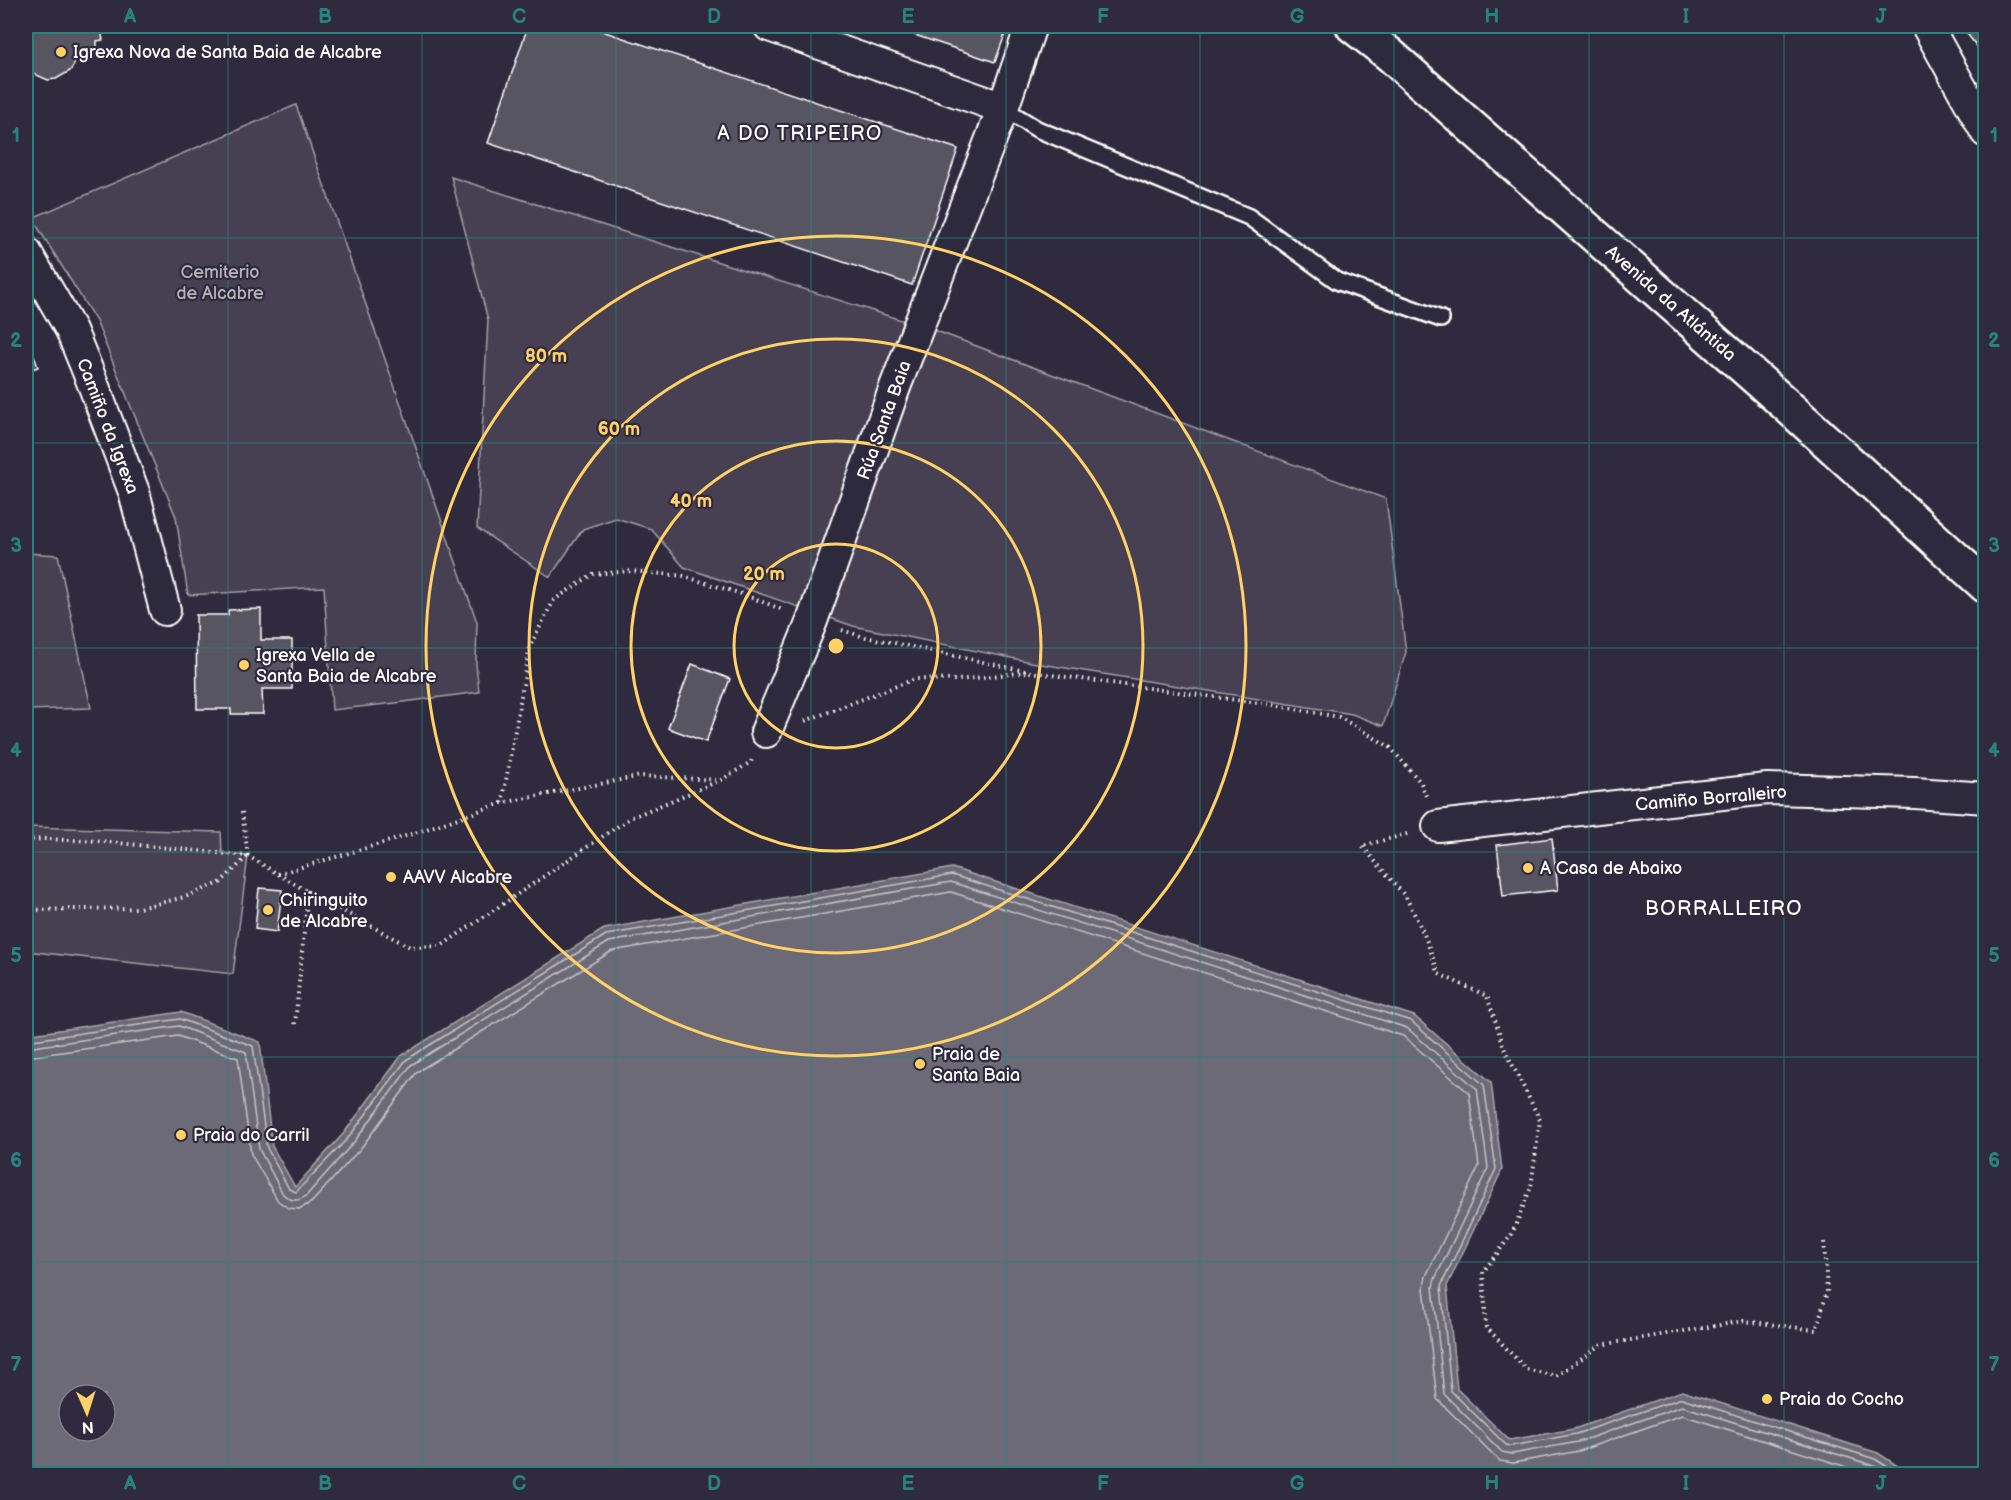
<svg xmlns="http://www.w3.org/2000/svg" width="2011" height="1500" viewBox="0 0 2011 1500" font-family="'Balsamiq Sans',sans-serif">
  <rect width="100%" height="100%" fill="#2f2a3d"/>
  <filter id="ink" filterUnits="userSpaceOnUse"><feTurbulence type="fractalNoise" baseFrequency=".0167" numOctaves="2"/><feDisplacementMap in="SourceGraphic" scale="12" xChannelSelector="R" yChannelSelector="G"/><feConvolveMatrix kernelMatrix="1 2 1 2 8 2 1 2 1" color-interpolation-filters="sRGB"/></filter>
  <g filter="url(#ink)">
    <!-- green -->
    <g fill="#464152" stroke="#a2a0a8" stroke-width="1.5">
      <polygon points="296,105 477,622 476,664 479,692 396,703 332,710 324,587 188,595 176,517 96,321 32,218"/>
      <polygon points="451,177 939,332 1386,499 1406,652 1383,726 1352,714 1041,664 853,626 684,567 651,529 616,518 583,529 550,577 477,528 488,320"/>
      <polygon points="26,553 58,555 91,708 26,710"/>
      <polygon points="26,827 221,832 222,853 248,856 233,974 26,951"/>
    </g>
    <!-- water -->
    <path fill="#6d6a77" stroke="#a7a6ad" stroke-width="1.5" fill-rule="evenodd" d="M 952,868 L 1414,1016 L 1491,1082 L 1502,1170 L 1447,1286 L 1457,1389 L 1509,1440 L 1574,1429 L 1682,1391 L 1878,1453 L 1910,1474 L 26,1474 L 26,1035 L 181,1012 L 260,1042 L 272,1146 L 295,1187 L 344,1133 L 401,1056 L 604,929 ZM 69,1395 L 105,1395 L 105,1431 L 69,1431 Z"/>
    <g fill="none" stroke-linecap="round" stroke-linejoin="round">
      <!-- shore -->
      <g stroke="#c5c3c9" stroke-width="1.5">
        <polyline points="26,1041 180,1019 253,1046 267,1148 289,1189 296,1192 349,1137 406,1060 606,935 952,875 1411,1021 1484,1085 1496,1169 1441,1286 1451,1391 1506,1445 1511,1446 1576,1434 1682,1398 1875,1459 1899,1474"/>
        <path d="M 26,1048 L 179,1026 L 246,1052 L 259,1149 L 283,1194 C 290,1201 298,1202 306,1196 L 354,1142 L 411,1065 L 609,942 L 951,882 L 1407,1028 L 1477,1089 L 1488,1168 L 1435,1279 L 1433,1287 L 1444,1394 L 1502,1452 L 1512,1454 L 1578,1442 L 1682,1406 L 1872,1465 L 1886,1474"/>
        <polyline points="26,1057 178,1036 238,1058 251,1154 278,1201 288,1208 299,1209 312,1202 361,1148 417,1072 612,951 951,892 1403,1036 1469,1093 1479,1166 1426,1276 1424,1288 1437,1399 1500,1461 1513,1463 1579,1451 1682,1415 1869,1474"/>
      </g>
    </g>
    <!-- building -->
    <g fill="#595564" stroke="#fff" stroke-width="1.5">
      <polygon points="26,26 100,26 103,40 97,41 97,51 93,56 82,58 76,53 74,65 70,71 56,79 48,80 32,73 27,67 26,62"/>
      <polygon points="528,26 587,26 958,149 912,285 488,143"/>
      <polygon points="888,26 1008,26 995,62"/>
      <polygon points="1961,26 1986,26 1986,58"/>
      <polygon points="26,332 38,367 26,371"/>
      <polygon points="261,609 261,640 292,640 292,689 262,689 263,714 231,714 231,709 197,709 196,615 228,615 228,610"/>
      <polygon points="692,664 730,679 706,742 668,728"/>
      <polygon points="1552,838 1558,890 1503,896 1497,845"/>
      <polygon points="259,888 282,890 277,932 255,929"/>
    </g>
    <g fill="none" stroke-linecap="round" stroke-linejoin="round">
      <!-- service casing -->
      <g stroke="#fff" stroke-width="20">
        <polyline id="service" points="1003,108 1037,129 1249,217 1337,281 1441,319"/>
      </g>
      <!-- minor casing -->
      <g stroke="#fff" stroke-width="34">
        <g id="minor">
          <polyline points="769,26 1003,108"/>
          <polyline points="1927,26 1986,132"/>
          <polyline points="26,252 71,330 93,384 134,492 165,610"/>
          <polyline points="766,732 812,621 895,387 1003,108 1031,26"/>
          <polyline points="1438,826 1767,789 1915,793 1986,798"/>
        </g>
      </g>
      <!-- tertiary casing -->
      <g stroke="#fff" stroke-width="38">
        <polyline id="tertiary" points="1353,26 1389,54 1783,402 1986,586"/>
      </g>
      <!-- path -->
      <g stroke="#fff" stroke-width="4" stroke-dasharray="1.5 4.5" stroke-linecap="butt">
        <polyline points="842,630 861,636 1030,672 1273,705 1339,717 1390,747 1421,783 1426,796"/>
        <polyline points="805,721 915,679 958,680 1026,672"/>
        <polyline points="502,803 530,646 554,600 593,574 632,571 683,576 742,594 781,609"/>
        <polyline points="242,812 248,856"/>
        <polyline points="1407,834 1362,846 1406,897 1424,934 1439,974 1487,996 1505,1050 1540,1120 1531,1187 1512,1234 1483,1272 1486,1327 1526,1369 1556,1376 1601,1345 1744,1321 1816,1330 1827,1292 1824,1242"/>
        <polyline points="26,840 43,839 98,841 248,856 308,892"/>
        <polyline points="278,874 400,838 502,803 641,776 717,780"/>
        <polyline points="26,910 139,908 185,897 220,883 248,856"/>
        <polyline points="295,1024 308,892 410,947 441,946 630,818 721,780 751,762 752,759"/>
      </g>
      <!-- service -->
      <use href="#service" stroke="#2f2a3d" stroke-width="15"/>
      <!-- minor -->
      <use href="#minor" stroke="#2f2a3d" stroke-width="30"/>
      <!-- tertiary -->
      <use href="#tertiary" stroke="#2f2a3d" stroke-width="33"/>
    </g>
  </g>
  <!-- grid -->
  <path fill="none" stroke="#27847c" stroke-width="1.5" stroke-opacity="0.55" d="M 228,26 L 228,1474M 422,26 L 422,1474M 616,26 L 616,1474M 811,26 L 811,1474M 1006,26 L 1006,1474M 1200,26 L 1200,1474M 1394,26 L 1394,1474M 1589,26 L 1589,1474M 1784,26 L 1784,1474M 26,238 L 1986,238M 26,443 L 1986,443M 26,648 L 1986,648M 26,852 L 1986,852M 26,1057 L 1986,1057M 26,1262 L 1986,1262"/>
  <!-- distance rings -->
  <g fill="none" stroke="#ffd166" stroke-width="3">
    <circle cx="836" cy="646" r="102"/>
    <circle cx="836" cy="646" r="205"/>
    <circle cx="836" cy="646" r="307"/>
    <circle cx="836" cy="646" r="410"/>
  </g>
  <!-- markers -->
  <g fill="#ffd166" stroke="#2f2a3d" stroke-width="2">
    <circle cx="61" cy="52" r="6"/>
    <circle cx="244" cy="665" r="6"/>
    <circle cx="1528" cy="868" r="6"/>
    <circle cx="391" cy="877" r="6"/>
    <circle cx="268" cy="910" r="6"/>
    <circle cx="920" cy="1064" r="6"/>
    <circle cx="181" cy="1135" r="6"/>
    <circle cx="1767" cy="1399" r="6"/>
  </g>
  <g text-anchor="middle" stroke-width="4.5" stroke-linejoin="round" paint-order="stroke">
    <!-- poi labels -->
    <g font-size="18" fill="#fff" stroke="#2f2a3d" text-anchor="start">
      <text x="73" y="58">Igrexa Nova de Santa Baia de Alcabre</text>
      <text x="256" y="661">Igrexa Vella de<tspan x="256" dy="21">Santa Baia de Alcabre</tspan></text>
      <text x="1540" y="874">A Casa de Abaixo</text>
      <text x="403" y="883">AAVV Alcabre</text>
      <text x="280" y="906">Chiringuito<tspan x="280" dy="21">de Alcabre</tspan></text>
      <text x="932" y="1060">Praia de<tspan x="932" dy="21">Santa Baia</tspan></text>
      <text x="193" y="1141">Praia do Carril</text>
      <text x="1779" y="1405">Praia do Cocho</text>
    </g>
    <!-- park labels -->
    <g font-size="18" fill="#b5b3ba" stroke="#2f2a3d">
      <text x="220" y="278">Cemiterio<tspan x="220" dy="21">de Alcabre</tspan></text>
    </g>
    <!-- street labels -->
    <g font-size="18" fill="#fff" stroke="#2f2a3d">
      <text transform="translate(1671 303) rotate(41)" y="6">Avenida da Atlántida</text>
      <text transform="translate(884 420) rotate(-70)" y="6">Rúa Santa Baia</text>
      <text transform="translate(108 426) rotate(69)" y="6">Camiño da Igrexa</text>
      <text transform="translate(1711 798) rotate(-5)" y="6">Camiño Borralleiro</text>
    </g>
    <!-- neighbourhood labels -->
    <g font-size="20" letter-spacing="1.5" fill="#fff" stroke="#2f2a3d">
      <text x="800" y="140">A DO TRIPEIRO</text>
      <text x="1724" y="915">BORRALLEIRO</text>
    </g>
  </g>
  <circle cx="836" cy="646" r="9" fill="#ffd166" stroke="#2f2a3d" stroke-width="3"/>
  <g font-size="18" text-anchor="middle" font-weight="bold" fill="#ffd166" stroke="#2f2a3d" stroke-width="4.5" stroke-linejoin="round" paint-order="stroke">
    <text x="546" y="362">80 m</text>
    <text x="619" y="435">60 m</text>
    <text x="691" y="507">40 m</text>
    <text x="764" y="580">20 m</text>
  </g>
  <!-- margin -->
  <rect width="2011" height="1500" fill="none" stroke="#2f2a3d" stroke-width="66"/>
  <!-- north arrow -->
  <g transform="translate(87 1413) rotate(177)"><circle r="28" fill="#2f2a3d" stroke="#827f8b" stroke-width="1.5"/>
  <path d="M0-4.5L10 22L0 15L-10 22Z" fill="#ffd166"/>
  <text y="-9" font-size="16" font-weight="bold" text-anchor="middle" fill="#ffffff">N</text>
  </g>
  <rect x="33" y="33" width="1945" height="1434" fill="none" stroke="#27847c" stroke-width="2"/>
  <g font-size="20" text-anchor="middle" font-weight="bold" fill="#27847c">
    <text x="130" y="23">A</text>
    <text x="325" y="23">B</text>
    <text x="519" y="23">C</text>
    <text x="714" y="23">D</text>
    <text x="908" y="23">E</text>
    <text x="1103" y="23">F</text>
    <text x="1297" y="23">G</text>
    <text x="1492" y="23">H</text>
    <text x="1686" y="23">I</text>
    <text x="1881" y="23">J</text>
    <text x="16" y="142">1</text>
    <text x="1994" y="142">1</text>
    <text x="16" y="347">2</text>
    <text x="1994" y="347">2</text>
    <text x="16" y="552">3</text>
    <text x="1994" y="552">3</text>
    <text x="16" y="757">4</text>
    <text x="1994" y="757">4</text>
    <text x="16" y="962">5</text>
    <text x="1994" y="962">5</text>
    <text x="16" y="1167">6</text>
    <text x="1994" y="1167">6</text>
    <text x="16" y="1371">7</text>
    <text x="1994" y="1371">7</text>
    <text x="130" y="1490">A</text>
    <text x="325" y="1490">B</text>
    <text x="519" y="1490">C</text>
    <text x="714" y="1490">D</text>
    <text x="908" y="1490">E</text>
    <text x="1103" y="1490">F</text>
    <text x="1297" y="1490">G</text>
    <text x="1492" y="1490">H</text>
    <text x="1686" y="1490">I</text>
    <text x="1881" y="1490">J</text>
  </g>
</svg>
